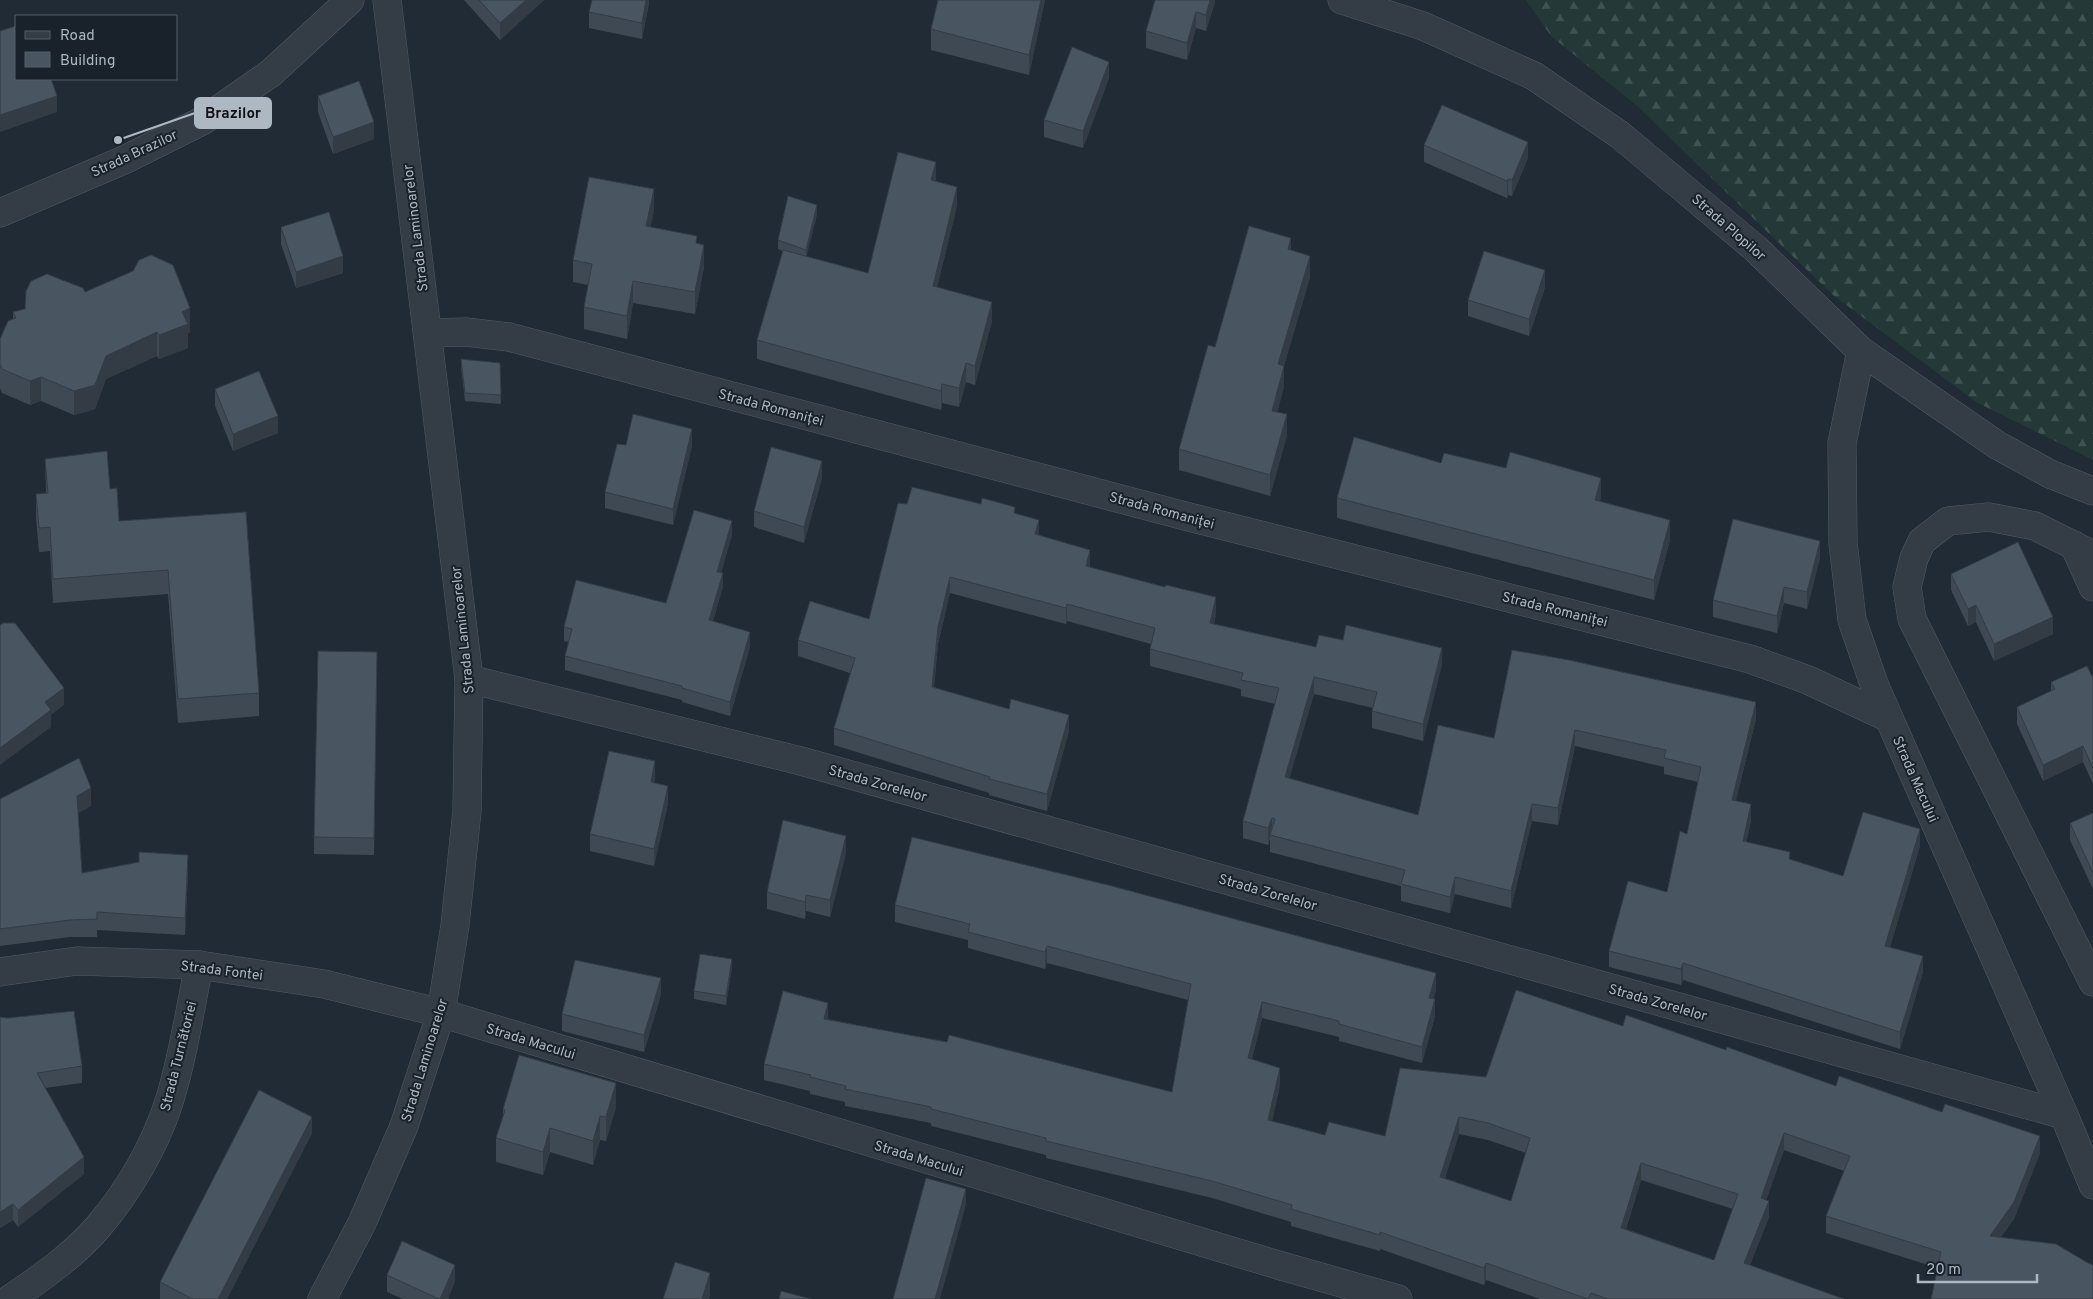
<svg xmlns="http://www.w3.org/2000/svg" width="2093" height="1299" viewBox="0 0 2093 1299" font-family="Overpass,sans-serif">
  <defs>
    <pattern id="forest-firs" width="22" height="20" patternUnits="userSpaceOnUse" patternTransform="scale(1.25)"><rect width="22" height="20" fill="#233837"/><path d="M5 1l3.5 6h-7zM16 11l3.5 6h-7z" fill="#405352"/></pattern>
  </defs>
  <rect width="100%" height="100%" fill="#202b35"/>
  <!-- forest -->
  <polygon fill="url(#forest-firs)" points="1526,0 2093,0 2093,460 1976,402 1833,295 1637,106 1551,36"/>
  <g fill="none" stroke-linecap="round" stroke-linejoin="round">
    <!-- street casing -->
    <g stroke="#515b64" stroke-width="29">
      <g id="street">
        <polyline points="1342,0 1423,26 1534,76 1620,135 1756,249 1861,351 1997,445 2050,474 2093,491"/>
        <polyline points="0,213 124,160 202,121 271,73 350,0"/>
        <polyline points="428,333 466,332 509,337 1185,516 1750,659 1808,680 1889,718"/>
        <polyline points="1861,351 1842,443 1843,543 1852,620 1874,684 2064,1115 2093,1185"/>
        <polyline points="2074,545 2093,587"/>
        <polyline points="2093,555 2035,526 1989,517 1948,521 1922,541 1914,558 1907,587 1912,619 2093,982"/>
        <polyline points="469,679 801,761 2064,1115"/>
        <polyline points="0,972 77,961 199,965 324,984 441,1013 1278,1265 1398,1299"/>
        <path d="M 10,1299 C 41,1278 74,1255 98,1227 C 128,1192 155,1146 169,1102 C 183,1057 190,1010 199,965"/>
        <polyline points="322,1299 362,1223 404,1126 441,1013 455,925 467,811 469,679 387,0"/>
      </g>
    </g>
    <!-- street -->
    <use href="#street" stroke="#343d46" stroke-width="28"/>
  </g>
  <!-- wall -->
  <g fill="#3f4953" fill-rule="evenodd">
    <polygon points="464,0 544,0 500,40"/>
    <polygon points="649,0 649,3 642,39 589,28 589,12"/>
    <polygon points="1045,0 1029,75 931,50 931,29"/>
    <polygon points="1215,0 1215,2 1206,31 1196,28 1187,60 1146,48 1146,31"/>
    <polygon points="1109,78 1083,148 1044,137 1044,120"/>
    <polygon points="318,96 374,139 333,154 318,112"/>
    <polygon points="1424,145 1528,158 1512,196 1508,195 1507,198 1424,162"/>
    <polygon points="936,181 957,206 937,287 992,321 975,385 966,382 959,407 942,403 941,410 757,359 757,340 783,251 778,249 778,240 817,214 806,256 868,273"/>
    <polygon points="654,211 650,227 697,243 704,267 695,314 633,303 627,339 584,329 584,307 588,285 573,282 573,260"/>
    <polygon points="281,227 343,273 296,288 281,244"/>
    <polygon points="1291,250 1310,277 1284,366 1284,387 1277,412 1287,435 1270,496 1179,470 1179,449"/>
    <polygon points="1545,287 1529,336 1468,316 1468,300"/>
    <polygon points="85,292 190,332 188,333 188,348 159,359 157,356 106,379 95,409 74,415 41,401 30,405 2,393 0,388 0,339 13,319 13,312"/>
    <polygon points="461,359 500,363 501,404 465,401 461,367"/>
    <polygon points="215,389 278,433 233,451 215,406"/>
    <polygon points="626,445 692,446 673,525 605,508 605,492"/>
    <polygon points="45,459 110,489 119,521 246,512 259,693 259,716 178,723 168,594 53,603 50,551 39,552 36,518 36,494 46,493"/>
    <polygon points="1441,463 1601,497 1600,501 1670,540 1654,600 1337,518 1337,498"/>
    <polygon points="822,478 804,543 754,527 754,511"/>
    <polygon points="907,504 1015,513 1039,535 1090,567 1216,614 1214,624 1316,647 1442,664 1423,741 1372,728 1372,711 1373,708 1314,694 1289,778 1418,815 1494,738 1512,650 1756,719 1736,800 1751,821 1746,842 1790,859 1843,876 1920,846 1890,947 1923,972 1900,1049 1683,980 1681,985 1609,967 1609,951 1667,892 1687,834 1698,782 1664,774 1664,767 1575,746 1558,825 1532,821 1511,908 1455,894 1450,913 1401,901 1401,886 1270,852 1270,839 1268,845 1243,838 1243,821 1275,704 1241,696 1241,689 1150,666 1150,649 1151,644 1067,621 1066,624 950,593 938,644 934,687 1069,731 1047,811 989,795 989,793 834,745 834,728 850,673 798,656 798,640 869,619"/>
    <polygon points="732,535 721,573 723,587 713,621 750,647 730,716 682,702 682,700 565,670 565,656 569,642 564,641 564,627 666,603"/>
    <polygon points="1820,558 1807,609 1784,603 1777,633 1713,617 1713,600"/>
    <polygon points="1951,574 2053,634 1994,661 1976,622 1968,626 1951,590"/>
    <polygon points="377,652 374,855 314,854 314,837"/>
    <polygon points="2093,678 2093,784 2083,762 2043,781 2017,724 2017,707 2051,691 2051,682"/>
    <polygon points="655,777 654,783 668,803 654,866 590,851 590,834"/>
    <polygon points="0,799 91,806 78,813 82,873 188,873 185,935 97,930 97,937 70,937 0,946"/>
    <polygon points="2093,813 2093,889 2070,840 2070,823"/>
    <polygon points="846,853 830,917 806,911 805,919 767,909 767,892"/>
    <path d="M 895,905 L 1436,990 L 1433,999 L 1435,1016 L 1422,1063 L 1339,1041 L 1339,1037 L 1262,1018 L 1252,1059 L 1280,1085 L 1272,1121 L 1325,1135 L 1385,1136 L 1486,1077 L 1623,1026 L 1726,1050 L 2040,1153 L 2014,1219 L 2001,1237 L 1938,1268 L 1826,1233 L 1826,1216 L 1844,1171 L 1784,1150 L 1766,1200 L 1769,1217 L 1750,1265 L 1844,1299 L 1540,1299 L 1486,1280 L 1484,1285 L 1380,1249 L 1380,1251 L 1291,1226 L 1291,1222 L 1212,1198 L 1046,1158 L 1046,1155 L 931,1126 L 931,1123 L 845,1106 L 845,1102 L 810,1094 L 810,1091 L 764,1080 L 764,1064 L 828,1019 L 1172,1092 L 1188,1000 L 1047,963 L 1045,969 L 968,948 L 968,940 L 895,922 ZM 1459,1134 L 1488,1140 L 1526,1153 L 1511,1201 L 1445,1178 ZM 1641,1180 L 1733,1209 L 1714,1260 L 1626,1229 Z"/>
    <polygon points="732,967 726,1005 694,999 694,991"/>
    <polygon points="661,994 644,1052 562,1031 562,1014"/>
    <polygon points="0,1017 82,1066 82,1083 45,1088 84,1174 18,1227 13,1220 0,1228"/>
    <polygon points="616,1107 606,1141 600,1140 593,1165 550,1152 543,1175 496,1162 496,1138 503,1116 503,1109"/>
    <polygon points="312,1133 227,1299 160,1299 160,1282"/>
    <polygon points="387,1275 455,1281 448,1299 403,1299 387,1292"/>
  </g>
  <!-- shaded-wall -->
  <g fill="#333c44">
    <polygon points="526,0 544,0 500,40 500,23"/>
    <polygon points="646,0 649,0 649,3 642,39 642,23"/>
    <polygon points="1041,0 1045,0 1029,75 1029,55"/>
    <polygon points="1210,0 1215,0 1215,2 1206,31 1206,15"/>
    <polygon points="1196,12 1196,28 1187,60 1187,43"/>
    <polygon points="1109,62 1109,78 1083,148 1083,131"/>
    <polygon points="57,96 57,112 0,132 0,115"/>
    <polygon points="374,122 374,139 333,154 333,137"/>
    <polygon points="1528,142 1528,158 1512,196 1512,180"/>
    <polygon points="936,162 936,180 931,199 931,180"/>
    <polygon points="1508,179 1508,195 1507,198 1507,181"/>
    <polygon points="957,187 957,206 933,305 933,286"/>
    <polygon points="654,189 654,211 646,249 646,226"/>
    <polygon points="817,205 817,214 806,259 806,250"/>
    <polygon points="1291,238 1291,260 1288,249"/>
    <polygon points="704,245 704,267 695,314 695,292"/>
    <polygon points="343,256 343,273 296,288 296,272"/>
    <polygon points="1310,256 1310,277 1278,385 1278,364"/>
    <polygon points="1545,270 1545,287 1529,336 1529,319"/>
    <polygon points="633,281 633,303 627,339 627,316"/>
    <polygon points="992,302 992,321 975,385 975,366"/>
    <polygon points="190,308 190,332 188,333 188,348 159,359 159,335 182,312"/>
    <polygon points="157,332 157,356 106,379 95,409 74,415 74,391 106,356"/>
    <polygon points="966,363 966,382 959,407 959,388"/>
    <polygon points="1284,366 1284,387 1272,432 1272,411"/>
    <polygon points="41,377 41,401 30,405 30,381"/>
    <polygon points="942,384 942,403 941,410 941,391"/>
    <polygon points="1287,414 1287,435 1270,496 1270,475"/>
    <polygon points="278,416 278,433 233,451 233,434"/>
    <polygon points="692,429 692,446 673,525 673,509"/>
    <polygon points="822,461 822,478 804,543 804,527"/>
    <polygon points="1601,478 1601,497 1595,519 1595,500"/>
    <polygon points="1039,520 1039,537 1035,534"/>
    <polygon points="1670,520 1670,540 1654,600 1654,580"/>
    <polygon points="732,521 732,535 717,586 717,572"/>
    <polygon points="1820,541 1820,558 1807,609 1807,592"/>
    <polygon points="1090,550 1090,567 1086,583 1086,566"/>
    <polygon points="723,573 723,587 709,634 709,620"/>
    <polygon points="950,577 950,593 938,644 932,704 932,687 938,627"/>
    <polygon points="1784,587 1784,603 1777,633 1777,616"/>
    <polygon points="1216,597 1216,614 1210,640 1210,623"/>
    <polygon points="1067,604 1067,621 1066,624 1066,608"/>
    <polygon points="1976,605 1976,622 1968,626 1968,609"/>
    <polygon points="2053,617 2053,634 1994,661 1994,644"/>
    <polygon points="750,632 750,647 730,716 730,702"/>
    <polygon points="1442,648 1442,664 1423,741 1423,724"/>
    <polygon points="1314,677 1314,694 1285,794 1285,777"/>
    <polygon points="64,688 64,705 51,715 51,727 0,765 0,748 45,702"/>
    <polygon points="1756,702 1756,719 1732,816 1732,800"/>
    <polygon points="1069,715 1069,731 1047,811 1047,794"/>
    <polygon points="1575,730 1575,746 1558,825 1558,808"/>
    <polygon points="2083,746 2083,762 2043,781 2043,765"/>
    <polygon points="655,761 655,777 651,799 651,782"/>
    <polygon points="668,786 668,803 654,866 654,849"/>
    <polygon points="91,788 91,806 77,813 77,796"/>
    <polygon points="1532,804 1532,821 1511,908 1511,891"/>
    <polygon points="1751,804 1751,821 1743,858 1743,841"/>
    <polygon points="1272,818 1272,834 1270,835 1270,839 1268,845 1268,828"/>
    <polygon points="1920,829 1920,846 1885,963 1885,946"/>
    <polygon points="846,836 846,853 830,917 830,900"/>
    <polygon points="188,855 188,873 185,935 185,918"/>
    <polygon points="1455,877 1455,894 1450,913 1450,897"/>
    <polygon points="806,895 806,911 805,919 805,902"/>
    <polygon points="1047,946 1047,963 1045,969 1045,952"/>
    <polygon points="1923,956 1923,972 1900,1049 1900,1032"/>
    <polygon points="732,959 732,967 726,1005 726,996"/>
    <polygon points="1683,963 1683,980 1681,985 1681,969"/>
    <polygon points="1436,973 1436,990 1429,1015 1429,998"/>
    <polygon points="661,978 661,994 644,1052 644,1035"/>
    <polygon points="1435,999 1435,1016 1422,1063 1422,1047"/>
    <polygon points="1262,1002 1262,1018 1248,1075 1248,1058"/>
    <polygon points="828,1003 828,1019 824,1019"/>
    <polygon points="1280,1068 1280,1085 1268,1137 1268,1120"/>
    <polygon points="616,1083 616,1107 606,1141 606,1117"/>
    <polygon points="600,1116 600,1140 593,1165 593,1141"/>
    <polygon points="312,1117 312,1133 227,1299 218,1299"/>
    <polygon points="1459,1117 1459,1134 1440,1193 1440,1177"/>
    <polygon points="550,1128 550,1152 543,1175 543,1152"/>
    <polygon points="1784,1133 1784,1150 1761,1215 1761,1198"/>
    <polygon points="2040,1136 2040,1153 2014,1219 1990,1252 1990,1236"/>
    <polygon points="84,1157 84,1174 18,1227 18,1210"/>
    <polygon points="1641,1163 1641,1180 1621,1244 1621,1228"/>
    <polygon points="966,1189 966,1205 940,1299 935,1299"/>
    <polygon points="1769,1201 1769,1217 1744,1280 1744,1263"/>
    <polygon points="13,1204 13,1220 0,1228 0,1212"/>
    <polygon points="1486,1263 1486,1280 1484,1285 1484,1268"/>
    <polygon points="455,1265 455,1281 448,1299 440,1299"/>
    <polygon points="710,1273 710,1296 709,1299 702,1299"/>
  </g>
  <!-- building -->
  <g fill="#495561" stroke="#333c44" fill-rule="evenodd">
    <polygon points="479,0 526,0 500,23"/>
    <polygon points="592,0 646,0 642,23 589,12"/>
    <polygon points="938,0 1041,0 1029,55 931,29"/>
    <polygon points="1155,0 1210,0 1206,15 1196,12 1187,43 1146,31"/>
    <polygon points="16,26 16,79 51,79 57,96 0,115 0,31"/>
    <polygon points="1072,47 1109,62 1083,131 1044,120"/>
    <polygon points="359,81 374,122 333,137 318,96"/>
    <polygon points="1442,105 1528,142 1512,180 1508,179 1507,181 1424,145"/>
    <polygon points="898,152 936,162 931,180 957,187 933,286 992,302 975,366 966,363 959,388 942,384 941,391 757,340 783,250 868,273"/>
    <polygon points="589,177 654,189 646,226 697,236 696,243 704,245 695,292 633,281 627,316 584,307 592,264 573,260"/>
    <polygon points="788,196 817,205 806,250 778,240"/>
    <polygon points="329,212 343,256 296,272 281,227"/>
    <polygon points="1249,226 1291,238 1288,249 1310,256 1278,364 1284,366 1272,411 1287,414 1270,475 1179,449 1208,345 1215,347"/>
    <polygon points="1484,251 1545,270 1529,319 1468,300"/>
    <polygon points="151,255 173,265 190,308 182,312 188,324 159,335 157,332 106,356 95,385 74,391 41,377 30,381 2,369 0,364 0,339 8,321 16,318 13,312 25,309 26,291 31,281 47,274 83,288 85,292 133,271 139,260"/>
    <polygon points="461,359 500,363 501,395 465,393"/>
    <polygon points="259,371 278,416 233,434 215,389"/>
    <polygon points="633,414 692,429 673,509 605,492 617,444 626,445"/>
    <polygon points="1354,437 1441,463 1444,453 1506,468 1510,452 1601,478 1595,500 1670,520 1654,580 1337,498"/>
    <polygon points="771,447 822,461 804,527 754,511"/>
    <polygon points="107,451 110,489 117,488 119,521 246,512 259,693 178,699 168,570 53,579 50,527 39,528 36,494 48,493 45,459"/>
    <polygon points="912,487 981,504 982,498 1015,507 1014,513 1039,520 1035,534 1090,550 1086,566 1165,587 1166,585 1216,597 1210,623 1316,647 1319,635 1343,640 1346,625 1442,648 1423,724 1372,711 1377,692 1314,677 1285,777 1418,815 1438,725 1494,738 1512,650 1569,660 1756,702 1732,800 1751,804 1743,841 1790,852 1789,859 1843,876 1863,812 1920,829 1885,946 1923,956 1900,1032 1683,963 1681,969 1609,951 1628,881 1667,892 1680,831 1687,834 1701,767 1664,758 1666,750 1575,730 1558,808 1532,804 1511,891 1455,877 1450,897 1401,884 1405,870 1270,835 1275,819 1272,818 1268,828 1243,821 1279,688 1241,680 1243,673 1150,649 1155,628 1067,604 1066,608 950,577 938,627 932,687 1009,709 1011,699 1069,715 1047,794 989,779 990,777 834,728 855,658 798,640 810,601 869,619 898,503 907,504"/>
    <polygon points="694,510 732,521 717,572 723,573 709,620 750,632 730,702 682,688 682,686 565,656 572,629 564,627 576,580 666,603"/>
    <polygon points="1733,519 1820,541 1807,592 1784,587 1777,616 1713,600"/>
    <polygon points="2018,542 2053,617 1994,644 1976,605 1968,609 1951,574"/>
    <polygon points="3,623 15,623 64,688 45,702 51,710 0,748 0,625"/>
    <polygon points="318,651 377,652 374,838 314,837"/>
    <polygon points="2087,666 2093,678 2093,768 2083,746 2043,765 2017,707 2055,689 2051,682"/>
    <polygon points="609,751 655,761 651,782 668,786 654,849 590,834"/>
    <polygon points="79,758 91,788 77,796 82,873 139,862 139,852 188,855 185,918 97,912 97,919 70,920 0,929 0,799"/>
    <polygon points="2093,813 2093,873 2070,823"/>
    <polygon points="783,820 846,836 830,900 806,895 805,902 767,892"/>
    <path d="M 912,837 L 1112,886 L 1436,973 L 1429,998 L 1435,999 L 1422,1047 L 1339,1024 L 1339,1021 L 1262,1002 L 1248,1058 L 1280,1068 L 1268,1120 L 1325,1135 L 1329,1122 L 1385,1136 L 1400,1068 L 1486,1077 L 1516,990 L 1623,1026 L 1626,1015 L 1726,1050 L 1727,1047 L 1836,1086 L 1839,1076 L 1942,1112 L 1945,1104 L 2040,1136 L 2014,1202 L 1990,1236 L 2056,1244 L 2088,1263 L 2093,1265 L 2093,1299 L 1931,1299 L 1941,1252 L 1826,1216 L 1850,1156 L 1784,1133 L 1761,1198 L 1769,1201 L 1744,1263 L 1844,1299 L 1608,1299 L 1591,1293 L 1588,1299 L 1486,1263 L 1484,1268 L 1380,1232 L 1380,1235 L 1291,1209 L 1292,1205 L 1212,1181 L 1046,1141 L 1046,1138 L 931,1109 L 931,1107 L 845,1089 L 846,1086 L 810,1077 L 811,1075 L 764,1064 L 783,991 L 828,1003 L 824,1019 L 947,1042 L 949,1035 L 1172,1092 L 1191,984 L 1047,946 L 1045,952 L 968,932 L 970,924 L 895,905 ZM 1459,1117 L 1488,1123 L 1530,1138 L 1511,1201 L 1440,1177 ZM 1641,1163 L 1738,1194 L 1714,1260 L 1621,1228 Z"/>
    <polygon points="700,954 732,959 726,996 694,991"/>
    <polygon points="575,960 661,978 644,1035 562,1014"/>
    <polygon points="74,1011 82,1066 37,1073 84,1157 18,1210 13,1204 0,1212 0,1017 7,1018"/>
    <polygon points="519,1055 616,1083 606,1117 600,1116 593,1141 550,1128 543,1152 496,1138 505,1110 503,1109"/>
    <polygon points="259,1090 312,1117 218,1299 193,1299 160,1282"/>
    <polygon points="926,1178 966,1189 935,1299 893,1299"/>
    <polygon points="402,1241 455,1265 440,1299 439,1299 387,1275"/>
    <polygon points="675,1262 710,1273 702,1299 663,1299"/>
    <polygon points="781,1291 811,1299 779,1299"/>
  </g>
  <g text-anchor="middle" stroke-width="4" stroke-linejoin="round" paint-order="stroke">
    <!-- street labels -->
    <g font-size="14" fill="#aeb8c3" stroke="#19222a">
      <text transform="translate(134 153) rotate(-25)" y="5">Strada Brazilor</text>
      <text transform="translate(1729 227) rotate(41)" y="5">Strada Plopilor</text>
      <text transform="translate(415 228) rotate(-97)" y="5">Strada Laminoarelor</text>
      <text transform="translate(771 407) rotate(15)" y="5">Strada Romaniței</text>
      <text transform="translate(1162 510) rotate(15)" y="5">Strada Romaniței</text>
      <text transform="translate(1555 609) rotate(14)" y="5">Strada Romaniței</text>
      <text transform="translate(462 630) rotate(-96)" y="5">Strada Laminoarelor</text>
      <text transform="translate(1916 779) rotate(66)" y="5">Strada Macului</text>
      <text transform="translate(878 783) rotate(16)" y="5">Strada Zorelelor</text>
      <text transform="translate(1268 892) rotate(16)" y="5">Strada Zorelelor</text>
      <text transform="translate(222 970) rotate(7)" y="5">Strada Fontei</text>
      <text transform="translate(1658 1002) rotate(16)" y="5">Strada Zorelelor</text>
      <text transform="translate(531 1041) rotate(17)" y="5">Strada Macului</text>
      <text transform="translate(178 1056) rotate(-76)" y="5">Strada Turnătoriei</text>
      <text transform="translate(424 1060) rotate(-73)" y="5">Strada Laminoarelor</text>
      <text transform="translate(919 1158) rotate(17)" y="5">Strada Macului</text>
    </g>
  </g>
  <!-- callouts -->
  <path fill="none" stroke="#aeb8c3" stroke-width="2" d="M118 140L195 113"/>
  <circle fill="#aeb8c3" stroke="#19222a" stroke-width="2" cx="118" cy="140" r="5"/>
  <rect fill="#aeb8c3" stroke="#aeb8c3" stroke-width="2" x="195" y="98" width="76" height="30" rx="5"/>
  <g font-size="15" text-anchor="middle" font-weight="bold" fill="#111">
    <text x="233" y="118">Brazilor</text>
  </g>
  <!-- legend -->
  <rect x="15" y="15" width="162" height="65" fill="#19222a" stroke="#555e67"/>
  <rect x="25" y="31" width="25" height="8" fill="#343d46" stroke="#555e67"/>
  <text x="60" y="40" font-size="15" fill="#aeb8c3">Road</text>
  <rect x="25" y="52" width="25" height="15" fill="#495561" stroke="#555e67"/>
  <text x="60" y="65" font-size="15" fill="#aeb8c3">Building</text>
  <!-- scale -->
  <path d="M1918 1274v8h119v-8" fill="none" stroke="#aeb8c3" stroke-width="2.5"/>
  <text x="1926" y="1274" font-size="15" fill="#aeb8c3" stroke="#19222a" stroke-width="4" paint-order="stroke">20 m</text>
</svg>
